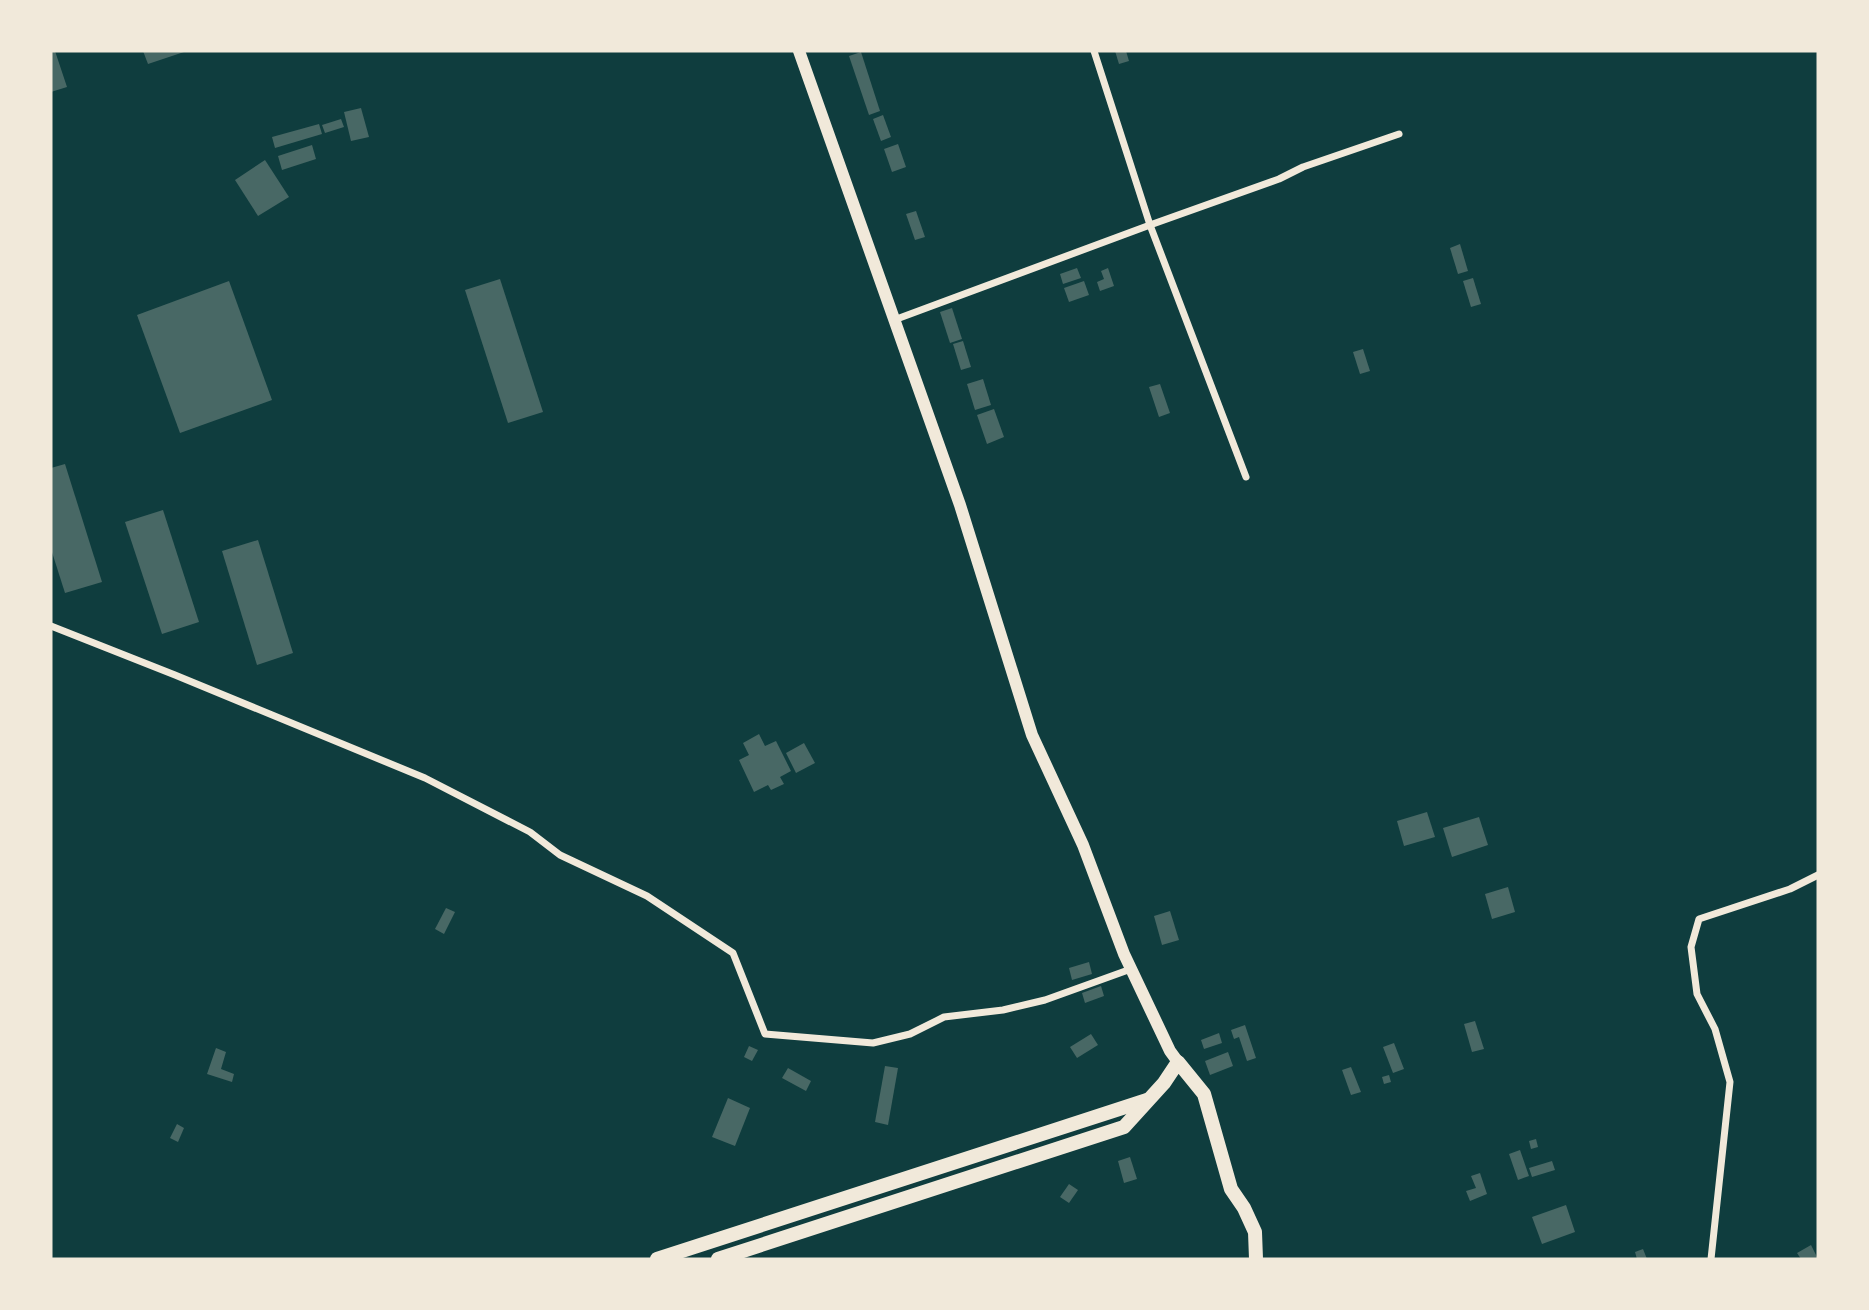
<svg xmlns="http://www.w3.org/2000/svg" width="1869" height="1310" viewBox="0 0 1869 1310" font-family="'Alegreya Sans',sans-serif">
  <rect width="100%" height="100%" fill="#0f3d3e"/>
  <!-- building -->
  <g fill="#486865">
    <polygon points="51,51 55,51 67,87 51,92"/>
    <polygon points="143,51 187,51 148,64"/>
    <polygon points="1115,51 1126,51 1129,61 1119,64"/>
    <polygon points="861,52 880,111 869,115 849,56"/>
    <polygon points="361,108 369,137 351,141 344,112"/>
    <polygon points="883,115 891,137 881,141 873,119"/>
    <polygon points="341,119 344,127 325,133 322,125"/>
    <polygon points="319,124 322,134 275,148 272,137"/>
    <polygon points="898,144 906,167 892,172 884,149"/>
    <polygon points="312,145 316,159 282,170 278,156"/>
    <polygon points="265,160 289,197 258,216 235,180"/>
    <polygon points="916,211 925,237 915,240 906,214"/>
    <polygon points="1460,244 1468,271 1458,274 1450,248"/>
    <polygon points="1077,268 1081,278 1063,284 1060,274"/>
    <polygon points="1108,268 1114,286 1100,291 1097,282 1104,279 1101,271"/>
    <polygon points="1473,278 1481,304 1471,307 1463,281"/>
    <polygon points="500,279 543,412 508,423 465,290"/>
    <polygon points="229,281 272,400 180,433 137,315"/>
    <polygon points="1084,281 1089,295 1069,302 1064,288"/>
    <polygon points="952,308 962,339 950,343 940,312"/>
    <polygon points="963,341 971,367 961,370 953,344"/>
    <polygon points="1363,349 1370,371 1360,374 1353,352"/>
    <polygon points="983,379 991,405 975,410 967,384"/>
    <polygon points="1160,384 1170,413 1159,417 1149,387"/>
    <polygon points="994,409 1004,437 987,444 977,415"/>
    <polygon points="65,464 102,582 65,593 51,549 51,468"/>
    <polygon points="163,510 199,622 162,634 125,522"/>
    <polygon points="258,540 293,653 257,665 222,551"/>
    <polygon points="759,734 765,746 776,741 791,771 780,777 784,784 771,790 768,785 754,792 739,760 749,755 743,743"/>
    <polygon points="804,743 815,763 796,773 786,753"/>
    <polygon points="1427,812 1435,837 1404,846 1397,821"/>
    <polygon points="1479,817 1488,845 1452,857 1443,828"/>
    <polygon points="1508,887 1515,912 1492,919 1485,894"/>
    <polygon points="446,908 455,912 444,934 435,929"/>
    <polygon points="1170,911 1179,940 1162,945 1154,916"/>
    <polygon points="1089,962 1092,974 1072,980 1069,968"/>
    <polygon points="1101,986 1104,996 1085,1003 1082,993"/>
    <polygon points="1475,1021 1484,1049 1472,1052 1464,1024"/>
    <polygon points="1245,1025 1256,1058 1247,1061 1239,1037 1234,1039 1231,1030"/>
    <polygon points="1219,1033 1222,1043 1204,1049 1201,1040"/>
    <polygon points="1091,1034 1098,1045 1077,1058 1070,1047"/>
    <polygon points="1394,1043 1404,1069 1393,1073 1383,1047"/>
    <polygon points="749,1046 758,1050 752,1061 744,1057"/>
    <polygon points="216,1048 226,1052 221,1069 234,1074 232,1082 207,1074"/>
    <polygon points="1228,1052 1233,1066 1210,1075 1205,1061"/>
    <polygon points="885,1066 898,1068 888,1125 875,1122"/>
    <polygon points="1351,1067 1361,1092 1351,1095 1342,1070"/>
    <polygon points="788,1068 811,1081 806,1091 782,1078"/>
    <polygon points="1389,1075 1391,1082 1384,1084 1382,1077"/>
    <polygon points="728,1098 750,1108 735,1146 712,1137"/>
    <polygon points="177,1124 184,1128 178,1142 170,1138"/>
    <polygon points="1536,1139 1538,1147 1531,1149 1529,1141"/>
    <polygon points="1520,1150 1529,1176 1518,1180 1509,1154"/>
    <polygon points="1130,1157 1137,1179 1124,1183 1118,1161"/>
    <polygon points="1552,1161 1555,1170 1532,1177 1529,1168"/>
    <polygon points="1480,1173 1487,1194 1470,1201 1466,1191 1476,1188 1471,1176"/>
    <polygon points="1069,1184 1078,1190 1069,1203 1060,1197"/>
    <polygon points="1566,1205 1575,1232 1542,1244 1532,1217"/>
    <polygon points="1811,1245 1818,1259 1801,1259 1797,1253"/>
    <polygon points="1643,1249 1647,1259 1637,1259 1635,1252"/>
  </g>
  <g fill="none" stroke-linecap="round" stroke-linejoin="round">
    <!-- minor -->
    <g stroke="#f1e9da" stroke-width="7">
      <polyline points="1094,51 1150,225 1246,477"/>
      <polyline points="894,320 1150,225 1279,179 1303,167 1399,134"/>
      <polyline points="51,626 175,675 425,778 530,832 560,855 647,896 733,953 765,1034 873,1043 910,1034 944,1017 1003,1010 1045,1000 1131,969"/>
      <polyline points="1711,1259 1730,1082 1715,1029 1697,994 1691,947 1699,919 1790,889 1818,875"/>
    </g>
    <!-- tertiary -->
    <polyline stroke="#f1e9da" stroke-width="12" points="799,51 960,505 1032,735 1083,845 1124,954 1170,1051 1178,1062"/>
    <!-- secondary -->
    <g stroke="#f1e9da" stroke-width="14">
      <polyline points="657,1259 1147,1100"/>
      <polyline points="718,1259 1124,1127 1164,1083 1178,1062 1204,1094 1231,1189 1244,1208 1255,1232 1256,1259"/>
    </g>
  </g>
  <!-- border -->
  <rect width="1869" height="1310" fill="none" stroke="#f1e9da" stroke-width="105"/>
</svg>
